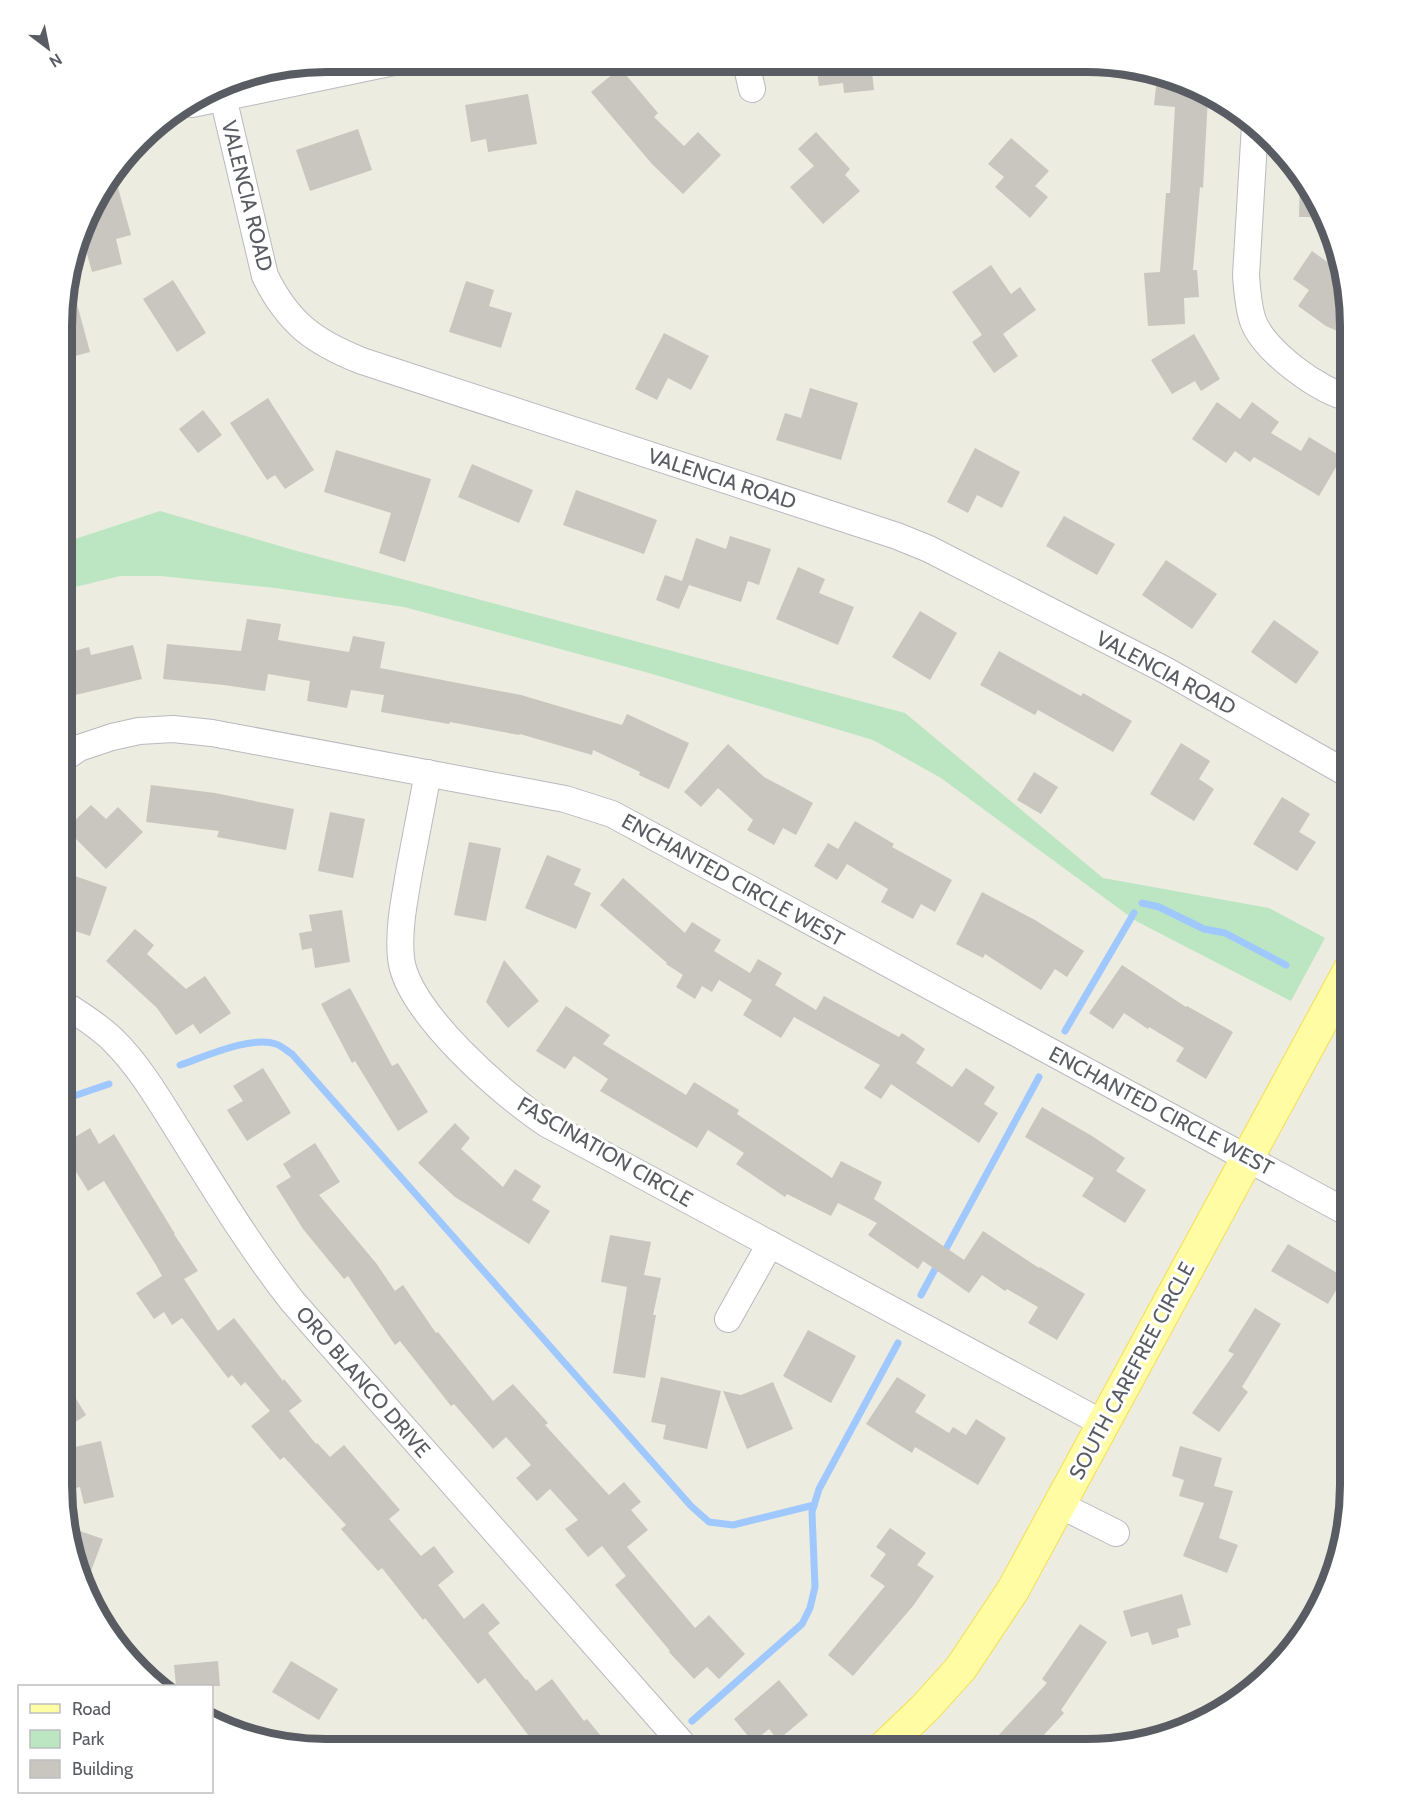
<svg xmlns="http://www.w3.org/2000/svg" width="1412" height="1811" viewBox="0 0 1412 1811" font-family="Cabin,sans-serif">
  <rect width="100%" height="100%" fill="#edece0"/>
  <!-- green -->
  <polygon fill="#bbe6c1" points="160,511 297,551 905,713 1103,878 1269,908 1325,938 1291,1001 1136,921 941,778 873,740 649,673 404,607 275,588 161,576 120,576 63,590 63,543"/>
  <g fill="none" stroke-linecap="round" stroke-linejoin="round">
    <!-- stream -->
    <g stroke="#9ec8ff" stroke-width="7">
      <polyline points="1142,903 1159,907 1204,929 1225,933 1286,965"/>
      <polyline points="1065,1031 1134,913"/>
      <path d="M 180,1065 C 204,1057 252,1035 276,1044 C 282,1046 287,1051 292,1054 L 691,1506 L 709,1522 L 733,1525 L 814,1505"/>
      <polyline points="62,1100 109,1084"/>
      <polyline points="921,1295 1039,1077"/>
      <polyline points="692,1721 802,1624 810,1608 815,1587 812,1512 819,1489 898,1343"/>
    </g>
  </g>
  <!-- building -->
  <g fill="#c8c6be">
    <polygon points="816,63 871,63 874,90 844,93 843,83 819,86"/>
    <polygon points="620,68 658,113 654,117 684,146 698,132 721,155 683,194 652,164 591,92"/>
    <polygon points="1157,78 1208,97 1203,188 1200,187 1193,270 1197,270 1199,297 1184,298 1185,324 1148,326 1144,273 1160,272 1166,193 1170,193 1175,107 1154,105"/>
    <polygon points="528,94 537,144 488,152 486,139 471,142 465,105"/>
    <polygon points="358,129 372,170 310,191 296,150"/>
    <polygon points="816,132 850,169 845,175 860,191 823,224 790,187 814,166 798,149"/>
    <polygon points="1011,138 1049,171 1035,186 1048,197 1030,218 995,187 1004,177 988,164"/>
    <polygon points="114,173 131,235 116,239 122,264 92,272 82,236 97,194"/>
    <polygon points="1300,174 1323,208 1325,217 1299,217"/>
    <polygon points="1312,251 1337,269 1350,322 1342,333 1326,326 1298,306 1309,290 1293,279"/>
    <polygon points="991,265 1011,294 1020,287 1036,310 1003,334 1018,356 994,373 972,342 982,335 952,292"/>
    <polygon points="69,274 90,352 64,359 64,291"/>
    <polygon points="173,280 206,333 177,352 143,299"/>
    <polygon points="466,281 494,290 489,306 512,313 501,348 449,332"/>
    <polygon points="664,333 709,356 691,390 668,378 657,400 635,389"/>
    <polygon points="1194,334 1220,379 1201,391 1195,381 1172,394 1151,360"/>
    <polygon points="810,388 858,403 841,460 776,440 785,413 801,418"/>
    <polygon points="268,398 314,470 285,489 275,475 267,480 230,423"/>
    <polygon points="1217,402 1240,419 1252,402 1279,422 1271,433 1301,451 1309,437 1342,457 1319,496 1254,457 1250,462 1235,451 1226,463 1192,439"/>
    <polygon points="203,410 222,435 198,453 179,429"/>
    <polygon points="975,448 1020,472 1002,508 977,495 968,513 947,502"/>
    <polygon points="336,450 431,479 405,562 379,553 391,513 324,492"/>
    <polygon points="472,464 533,490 519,523 458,497"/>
    <polygon points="576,490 657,520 644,554 563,525"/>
    <polygon points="1064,516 1115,544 1097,575 1046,546"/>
    <polygon points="730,536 771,549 759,585 748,581 741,602 689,585 679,609 656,600 665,575 682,581 696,538 726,549"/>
    <polygon points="1166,560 1217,594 1192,629 1142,595"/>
    <polygon points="798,567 825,579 819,593 854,607 838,645 776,619"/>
    <polygon points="920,611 957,633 930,680 892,657"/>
    <polygon points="247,619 281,624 278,640 349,652 353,636 385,642 380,668 521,695 622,725 627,714 689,743 669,789 639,775 640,772 593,750 592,755 520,734 519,735 450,722 449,724 381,712 384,695 351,690 347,708 307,701 310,681 268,674 265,691 224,685 163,679 167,644 241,651"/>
    <polygon points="1274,620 1319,652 1296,684 1251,652"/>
    <polygon points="133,645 142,679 63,698 63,654 89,647 91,655"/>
    <polygon points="999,651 1081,696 1083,693 1132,721 1113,752 1038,710 1035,715 980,685"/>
    <polygon points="1181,743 1210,761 1199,779 1214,789 1194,821 1150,794"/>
    <polygon points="728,744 764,777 813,803 796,835 783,828 774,845 747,830 753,820 718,788 701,807 684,792"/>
    <polygon points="1034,772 1058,787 1041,814 1017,800"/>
    <polygon points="151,785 215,793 294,809 286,850 217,837 219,831 146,822"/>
    <polygon points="1282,797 1310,814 1299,832 1316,842 1297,871 1253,844"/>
    <polygon points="91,805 106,819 118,807 143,832 106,869 66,829"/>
    <polygon points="330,812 365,819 353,878 318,871"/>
    <polygon points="855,821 894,844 892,847 952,880 935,912 921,904 913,919 881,902 888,889 847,864 837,880 814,866 828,843 838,849"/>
    <polygon points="469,842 501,848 486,921 454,915"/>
    <polygon points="547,855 581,869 574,885 591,893 576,929 525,908"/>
    <polygon points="63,872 107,887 90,936 63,927"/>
    <polygon points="623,878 685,933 692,922 721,940 714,951 750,973 758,959 782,973 775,985 816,1010 824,996 899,1037 902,1033 925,1049 916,1063 952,1087 966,1068 995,1087 984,1104 998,1113 979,1143 891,1084 881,1099 864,1088 880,1065 794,1017 781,1038 743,1015 752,1000 719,980 712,992 702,986 695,999 676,987 683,975 666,964 667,963 600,905"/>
    <polygon points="982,892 1035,920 1084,951 1067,977 1055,969 1041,990 985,954 983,958 956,944"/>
    <polygon points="342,910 350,962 315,968 312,948 302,950 299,933 312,931 309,915"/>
    <polygon points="135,929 154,945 147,954 186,989 205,976 231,1013 200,1034 193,1024 176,1035 157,1008 106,961"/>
    <polygon points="504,960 539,1001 508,1028 486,1002"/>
    <polygon points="1122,965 1186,1007 1187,1006 1233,1032 1206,1079 1176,1061 1184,1048 1149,1027 1148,1029 1124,1013 1113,1029 1089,1013"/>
    <polygon points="350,988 392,1066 398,1063 428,1112 398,1131 355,1061 352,1063 321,1004"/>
    <polygon points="566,1006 610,1035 603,1044 686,1095 694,1082 739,1110 737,1114 832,1178 841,1161 882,1182 874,1199 964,1260 983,1231 1039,1268 1040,1267 1085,1294 1057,1340 1028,1323 1038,1307 1007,1289 1005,1291 982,1275 969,1293 923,1261 918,1269 868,1235 877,1223 838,1203 831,1216 787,1194 785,1197 736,1164 744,1153 708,1130 697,1148 600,1091 608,1079 574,1056 565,1069 536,1051"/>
    <polygon points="263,1068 291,1113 247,1141 227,1110 243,1101 233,1086"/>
    <polygon points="1042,1107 1092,1136 1125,1158 1116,1171 1146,1190 1125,1223 1082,1196 1094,1178 1025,1137"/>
    <polygon points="455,1123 470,1138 461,1149 503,1187 515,1169 541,1186 532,1200 550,1211 529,1244 455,1197 418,1163"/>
    <polygon points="90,1128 99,1144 114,1134 175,1234 174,1234 198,1271 184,1279 218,1331 234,1318 283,1381 284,1379 302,1401 289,1411 316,1444 317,1443 330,1457 344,1445 400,1510 389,1519 421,1556 434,1546 454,1572 438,1585 464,1619 483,1603 500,1623 488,1633 526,1680 527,1679 536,1691 552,1679 584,1721 587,1719 601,1736 587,1748 538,1748 485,1678 478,1684 425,1618 423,1620 382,1568 378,1571 341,1529 346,1525 284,1457 280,1460 251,1426 270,1411 245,1382 241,1386 232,1375 228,1378 182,1318 172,1325 164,1312 154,1319 136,1293 162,1276 156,1265 104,1181 88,1191 62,1149 62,1145"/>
    <polygon points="315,1143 340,1182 319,1195 376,1263 395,1291 403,1285 436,1333 438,1332 493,1401 513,1384 548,1423 545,1425 609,1495 624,1482 641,1502 631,1510 648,1530 627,1547 695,1628 709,1615 745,1654 719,1679 707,1667 694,1679 669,1652 670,1651 615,1585 626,1576 602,1546 588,1557 565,1529 578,1520 550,1489 537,1501 516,1478 531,1465 506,1437 493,1449 454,1404 451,1406 400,1341 395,1345 348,1276 344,1279 303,1229 276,1186 291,1177 283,1164"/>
    <polygon points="610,1235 651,1242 644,1275 661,1278 653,1315 656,1315 645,1378 613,1373 627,1287 601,1282"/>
    <polygon points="1288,1244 1344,1277 1328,1304 1271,1271"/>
    <polygon points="1255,1308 1281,1324 1242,1387 1248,1392 1219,1432 1192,1413 1234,1354 1228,1351"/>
    <polygon points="808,1330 856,1356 831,1403 783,1376"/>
    <polygon points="62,1376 86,1415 62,1431"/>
    <polygon points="661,1377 721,1391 707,1449 663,1439 666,1425 651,1422"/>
    <polygon points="897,1377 926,1395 915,1412 949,1433 953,1427 966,1435 976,1419 1006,1438 978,1485 915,1447 912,1453 866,1424"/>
    <polygon points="773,1382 793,1429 747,1449 723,1391 741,1395"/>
    <polygon points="101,1441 114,1497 84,1504 80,1487 70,1489 62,1450"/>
    <polygon points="1180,1446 1222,1458 1214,1486 1233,1491 1219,1538 1238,1545 1227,1573 1183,1556 1204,1503 1179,1496 1184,1480 1172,1476"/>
    <polygon points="71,1528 103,1539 85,1587 78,1558"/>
    <polygon points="890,1528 926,1553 917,1565 934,1576 913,1606 853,1676 828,1655 885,1586 870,1576 886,1554 876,1547"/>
    <polygon points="1182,1594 1191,1625 1177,1629 1179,1637 1152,1645 1148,1632 1131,1637 1123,1611"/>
    <polygon points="1080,1624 1107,1642 1061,1710 1064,1713 1031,1749 1010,1749 997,1737 1047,1683 1042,1679"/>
    <polygon points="218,1661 220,1686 176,1686 174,1665"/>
    <polygon points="291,1661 338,1689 319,1720 272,1692"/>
    <polygon points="779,1680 808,1715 778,1740 769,1729 753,1742 734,1719"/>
  </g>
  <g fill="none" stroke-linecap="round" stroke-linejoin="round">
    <!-- minor casing -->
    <g stroke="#b8bac0" stroke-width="28">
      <g id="minor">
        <polyline points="746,63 752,89"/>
        <path d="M 223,97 L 265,276 C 288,323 314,342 362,361 L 897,536 L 929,549 L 1165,670 L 1350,775"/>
        <polyline points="192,104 394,62"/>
        <path d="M 1255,125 L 1246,275 C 1247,290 1248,306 1253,321 C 1264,351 1320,392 1350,398"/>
        <polyline points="63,759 79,748 112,737 139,731 173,729 212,733 565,799 612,814 1350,1214"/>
        <path d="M 428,773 C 422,804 416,836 410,867 C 405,897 398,928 401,958 C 406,1011 504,1096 547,1124 L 1104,1424"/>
        <path d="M 62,1003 C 80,1014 99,1026 114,1041 C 142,1069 162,1105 183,1138 C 218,1194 252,1250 293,1302 L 686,1748"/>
        <polyline points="728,1319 770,1244"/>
        <polyline points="1060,1505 1116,1533"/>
      </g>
    </g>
    <!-- major casing -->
    <g stroke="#f7de4f" stroke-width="34">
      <polyline id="major" points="882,1749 925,1708 961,1668 1013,1590 1350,969"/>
    </g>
    <!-- minor -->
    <use href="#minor" stroke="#fff" stroke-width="26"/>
    <!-- major -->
    <use href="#major" stroke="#fffca3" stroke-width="32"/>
  </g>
  <g text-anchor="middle" stroke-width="6" stroke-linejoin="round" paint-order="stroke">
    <!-- street labels -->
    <g font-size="21" fill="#595c62" stroke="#fff">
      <text transform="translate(247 196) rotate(76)" y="7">VALENCIA ROAD</text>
      <text transform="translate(722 479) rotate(18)" y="7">VALENCIA ROAD</text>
      <text transform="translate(1166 673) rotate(28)" y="7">VALENCIA ROAD</text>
      <text transform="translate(733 880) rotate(29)" y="7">ENCHANTED CIRCLE WEST</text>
      <text transform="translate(1161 1111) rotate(28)" y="7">ENCHANTED CIRCLE WEST</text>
      <text transform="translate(605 1152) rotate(30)" y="7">FASCINATION CIRCLE</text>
      <text transform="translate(1132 1371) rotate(-62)" y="7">SOUTH CAREFREE CIRCLE</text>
      <text transform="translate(363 1382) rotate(49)" y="7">ORO BLANCO DRIVE</text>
    </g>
  </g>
  <!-- crop -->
  <path d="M0 0H1412V1811H0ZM326 72H1086A254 254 0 0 1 1340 326V1485A254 254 0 0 1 1086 1739H326A254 254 0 0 1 72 1485V326A254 254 0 0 1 326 72Z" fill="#fff" fill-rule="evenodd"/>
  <path fill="none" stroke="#595c62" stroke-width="8" d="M326 72H1086A254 254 0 0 1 1340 326V1485A254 254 0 0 1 1086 1739H326A254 254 0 0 1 72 1485V326A254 254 0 0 1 326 72Z"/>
  <!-- legend -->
  <rect x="18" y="1685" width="195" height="108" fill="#ffffff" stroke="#bdbec0" stroke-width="1.5"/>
  <rect x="30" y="1704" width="30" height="9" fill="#fffca3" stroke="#bdbec0" stroke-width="1.5"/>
  <text x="72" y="1715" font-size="18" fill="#595c62">Road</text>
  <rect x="30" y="1730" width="30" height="18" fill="#bbe6c1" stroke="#bdbec0" stroke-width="1.5"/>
  <text x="72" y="1745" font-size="18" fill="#595c62">Park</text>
  <rect x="30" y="1760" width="30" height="18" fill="#c8c6be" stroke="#bdbec0" stroke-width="1.5"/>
  <text x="72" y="1775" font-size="18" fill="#595c62">Building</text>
  <!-- north arrow -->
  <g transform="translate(48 48) rotate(148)" stroke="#ffffff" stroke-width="4.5" paint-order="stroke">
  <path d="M0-4.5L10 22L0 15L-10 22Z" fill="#595c62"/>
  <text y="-9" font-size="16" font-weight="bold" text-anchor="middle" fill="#595c62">N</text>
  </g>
</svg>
